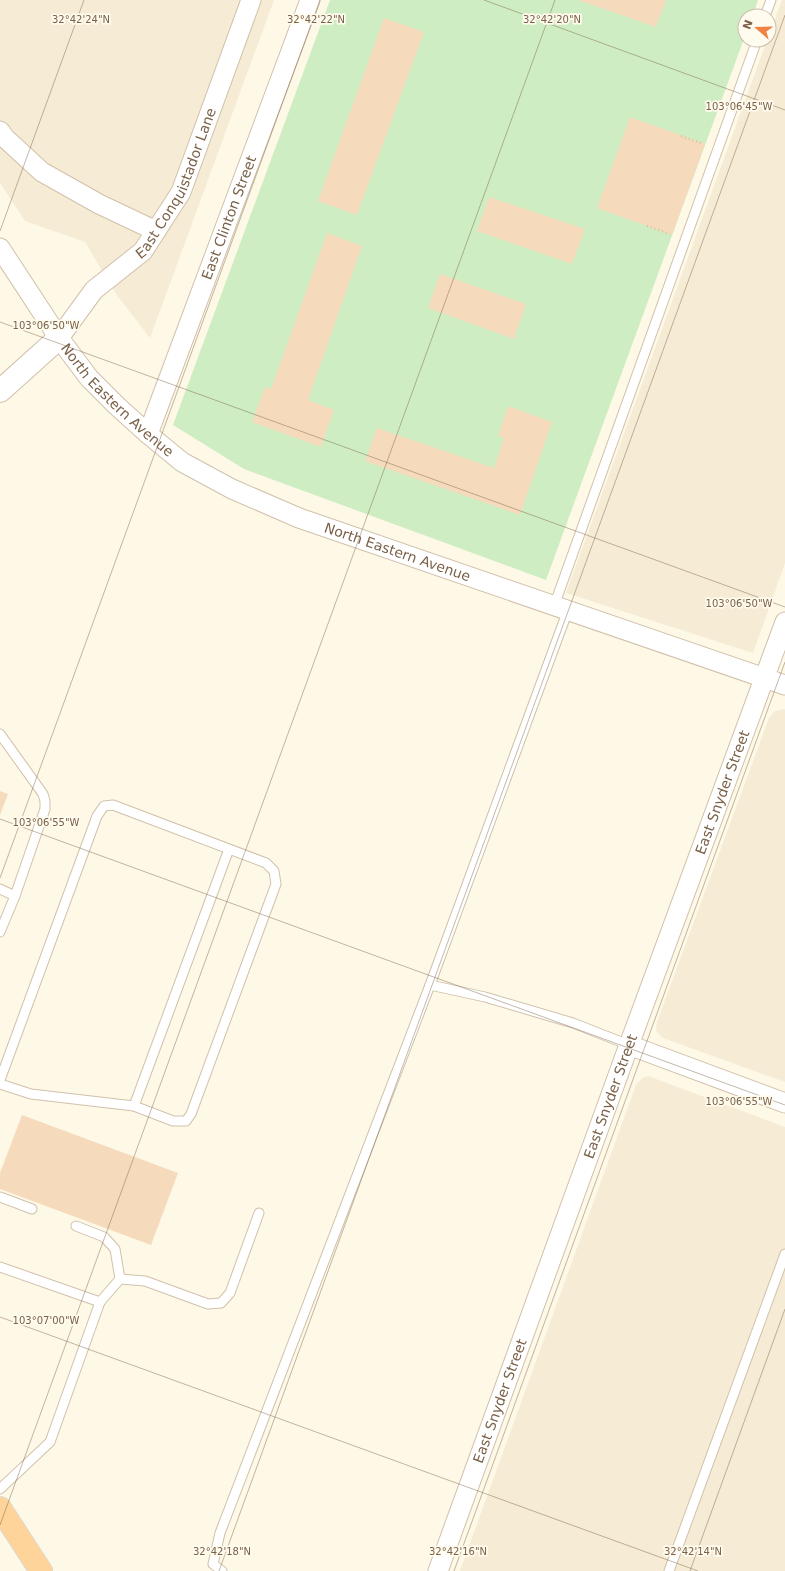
<svg xmlns="http://www.w3.org/2000/svg" width="785" height="1571" viewBox="0 0 785 1571" font-family="'DejaVu Sans',sans-serif">
  <rect width="100%" height="100%" fill="#fef8e6"/>
  <!-- residential -->
  <g fill="#f6ebd4">
    <polygon points="0,0 274,0 150,338 116,294 85,242 25,221 0,183"/>
    <polygon points="782,0 785,0 785,563 753,653 566,593 767,40 769,40 769,36"/>
    <polygon points="784,709 785,710 785,1082 663,1038 656,1031 657,1022 769,718 775,711"/>
    <polygon points="648,1076 785,1127 785,1571 460,1571 636,1085 642,1078"/>
  </g>
  <!-- green -->
  <polygon fill="#ceedc3" points="330,0 758,0 753,16 745,16 745,36 546,580 244,469 173,425"/>
  <!-- building -->
  <g fill="#f5dbbc">
    <polygon points="578,0 666,0 656,27"/>
    <polygon points="384,18 424,32 357,215 318,201"/>
    <polygon points="630,117 705,144 672,235 597,208"/>
    <polygon points="489,197 585,229 572,264 477,231"/>
    <polygon points="327,233 362,246 308,400 334,410 321,447 252,422 265,387 271,389"/>
    <polygon points="440,274 526,304 514,339 428,308"/>
    <polygon points="508,406 552,422 520,515 365,461 377,428 494,468 504,438 498,436"/>
    <polygon points="0,791 8,794 0,815"/>
    <polygon points="22,1115 178,1173 151,1245 0,1189 0,1173"/>
  </g>
  <g fill="none" stroke-linecap="round" stroke-linejoin="round">
    <!-- service casing -->
    <g stroke="#d1c1ab" stroke-width="11">
      <g id="service">
        <polyline points="765,16 771,0"/>
        <polyline points="554,606 757,40"/>
        <polyline points="0,734 43,794 45,801 45,809 15,896 0,889"/>
        <polyline points="0,932 15,896"/>
        <polyline points="430,985 485,997 573,1023 629,1045"/>
        <polyline points="0,1080 97,816 104,806 113,805 266,863 274,871 276,884 191,1114 186,1121 173,1121 134,1106 229,849"/>
        <polyline points="0,1084 31,1094 134,1106"/>
        <polyline points="0,1197 32,1209"/>
        <polyline points="76,1226 104,1237 115,1249 120,1279"/>
        <polyline points="0,1267 100,1302 50,1442 0,1489"/>
        <polyline points="100,1302 120,1279 145,1281 208,1304 221,1303 230,1293 259,1213"/>
        <polyline points="222,1571 213,1564 220,1533 430,985 568,610"/>
        <polyline points="669,1571 785,1254"/>
      </g>
    </g>
    <!-- minor casing -->
    <g stroke="#d1c1ab" stroke-width="21">
      <g id="minor">
        <polyline points="0,131 5,138 42,172 99,204 156,231"/>
        <path id="s1" d="M 0,248 L 59,338 L 89,378 L 117,406 L 148,434 L 182,462 L 232,489 L 299,518 L 785,685"/>
        <path id="s2" d="M 59,338 L 94,290 L 143,251 L 181,192 L 251,0"/>
        <path id="s3" d="M 148,434 L 310,0"/>
        <polyline points="629,1045 785,1103"/>
        <path id="s4" d="M 438,1571 L 629,1045 L 785,622"/>
      </g>
    </g>
    <!-- tertiary casing -->
    <g stroke="#d1c1ab" stroke-width="24">
      <polyline id="tertiary" points="0,391 59,338"/>
    </g>
    <!-- trunk casing -->
    <g stroke="#dfd9d3" stroke-width="24">
      <polyline id="trunk" points="0,1508 41,1571"/>
    </g>
    <!-- path -->
    <g stroke="#dbbe9e" stroke-width="2.5" stroke-dasharray="1 3" stroke-linecap="butt">
      <polyline points="681,136 703,144"/>
      <polyline points="647,226 670,234"/>
    </g>
    <!-- service -->
    <use href="#service" stroke="#fff" stroke-width="9"/>
    <!-- minor -->
    <use href="#minor" stroke="#fff" stroke-width="19"/>
    <!-- tertiary -->
    <use href="#tertiary" stroke="#fff" stroke-width="22"/>
    <!-- trunk -->
    <use href="#trunk" stroke="#fed49a" stroke-width="22"/>
  </g>
  <!-- ticks -->
  <path fill="none" stroke="#7a6148" stroke-width="1" stroke-opacity="0.45" d="M 484,0 L 785,110M 0,231 L 84,0M 0,322 L 785,607M 0,819 L 785,1105M 0,878 L 320,0M 0,1317 L 698,1571M 0,1525 L 555,0M 219,1571 L 785,15M 454,1571 L 785,662M 690,1571 L 785,1309"/>
  <g text-anchor="middle" stroke-width="3.5" stroke-linejoin="round" paint-order="stroke">
    <!-- street labels -->
    <g font-size="14" fill="#7a6148" stroke="#fffbee">
      <text dy="5" stroke="none"><textPath href="#s2" startOffset="198">East Conquistador Lane</textPath></text>
      <text dy="5" stroke="none"><textPath href="#s3" startOffset="231">East Clinton Street</textPath></text>
      <text dy="5" stroke="none"><textPath href="#s1" startOffset="193">North Eastern Avenue</textPath></text>
      <text dy="5" stroke="none"><textPath href="#s1" startOffset="517">North Eastern Avenue</textPath></text>
      <text dy="5" stroke="none"><textPath href="#s4" startOffset="829">East Snyder Street</textPath></text>
      <text dy="5" stroke="none"><textPath href="#s4" startOffset="505">East Snyder Street</textPath></text>
      <text dy="5" stroke="none"><textPath href="#s4" startOffset="181">East Snyder Street</textPath></text>
    </g>
  </g>
  <g font-size="10" text-anchor="middle" fill="#7a6148" stroke="#fffbee" stroke-width="3.5" stroke-linejoin="round" paint-order="stroke">
    <text x="81" y="23">32°42'24"N</text>
    <text x="316" y="23">32°42'22"N</text>
    <text x="552" y="23">32°42'20"N</text>
    <text x="739" y="110">103°06'45"W</text>
    <text x="46" y="329">103°06'50"W</text>
    <text x="739" y="607">103°06'50"W</text>
    <text x="46" y="826">103°06'55"W</text>
    <text x="739" y="1105">103°06'55"W</text>
    <text x="46" y="1324">103°07'00"W</text>
    <text x="222" y="1555">32°42'18"N</text>
    <text x="458" y="1555">32°42'16"N</text>
    <text x="693" y="1555">32°42'14"N</text>
  </g>
  <!-- north arrow -->
  <g transform="translate(757 28) rotate(290)"><circle r="19" fill="#fffbee" stroke="#cabdac"/>
  <path d="M0-3L7 15L0 10L-7 15Z" fill="#f08243"/>
  <text y="-6" font-size="11" font-weight="bold" text-anchor="middle" fill="#7a6148">N</text>
  </g>
</svg>
